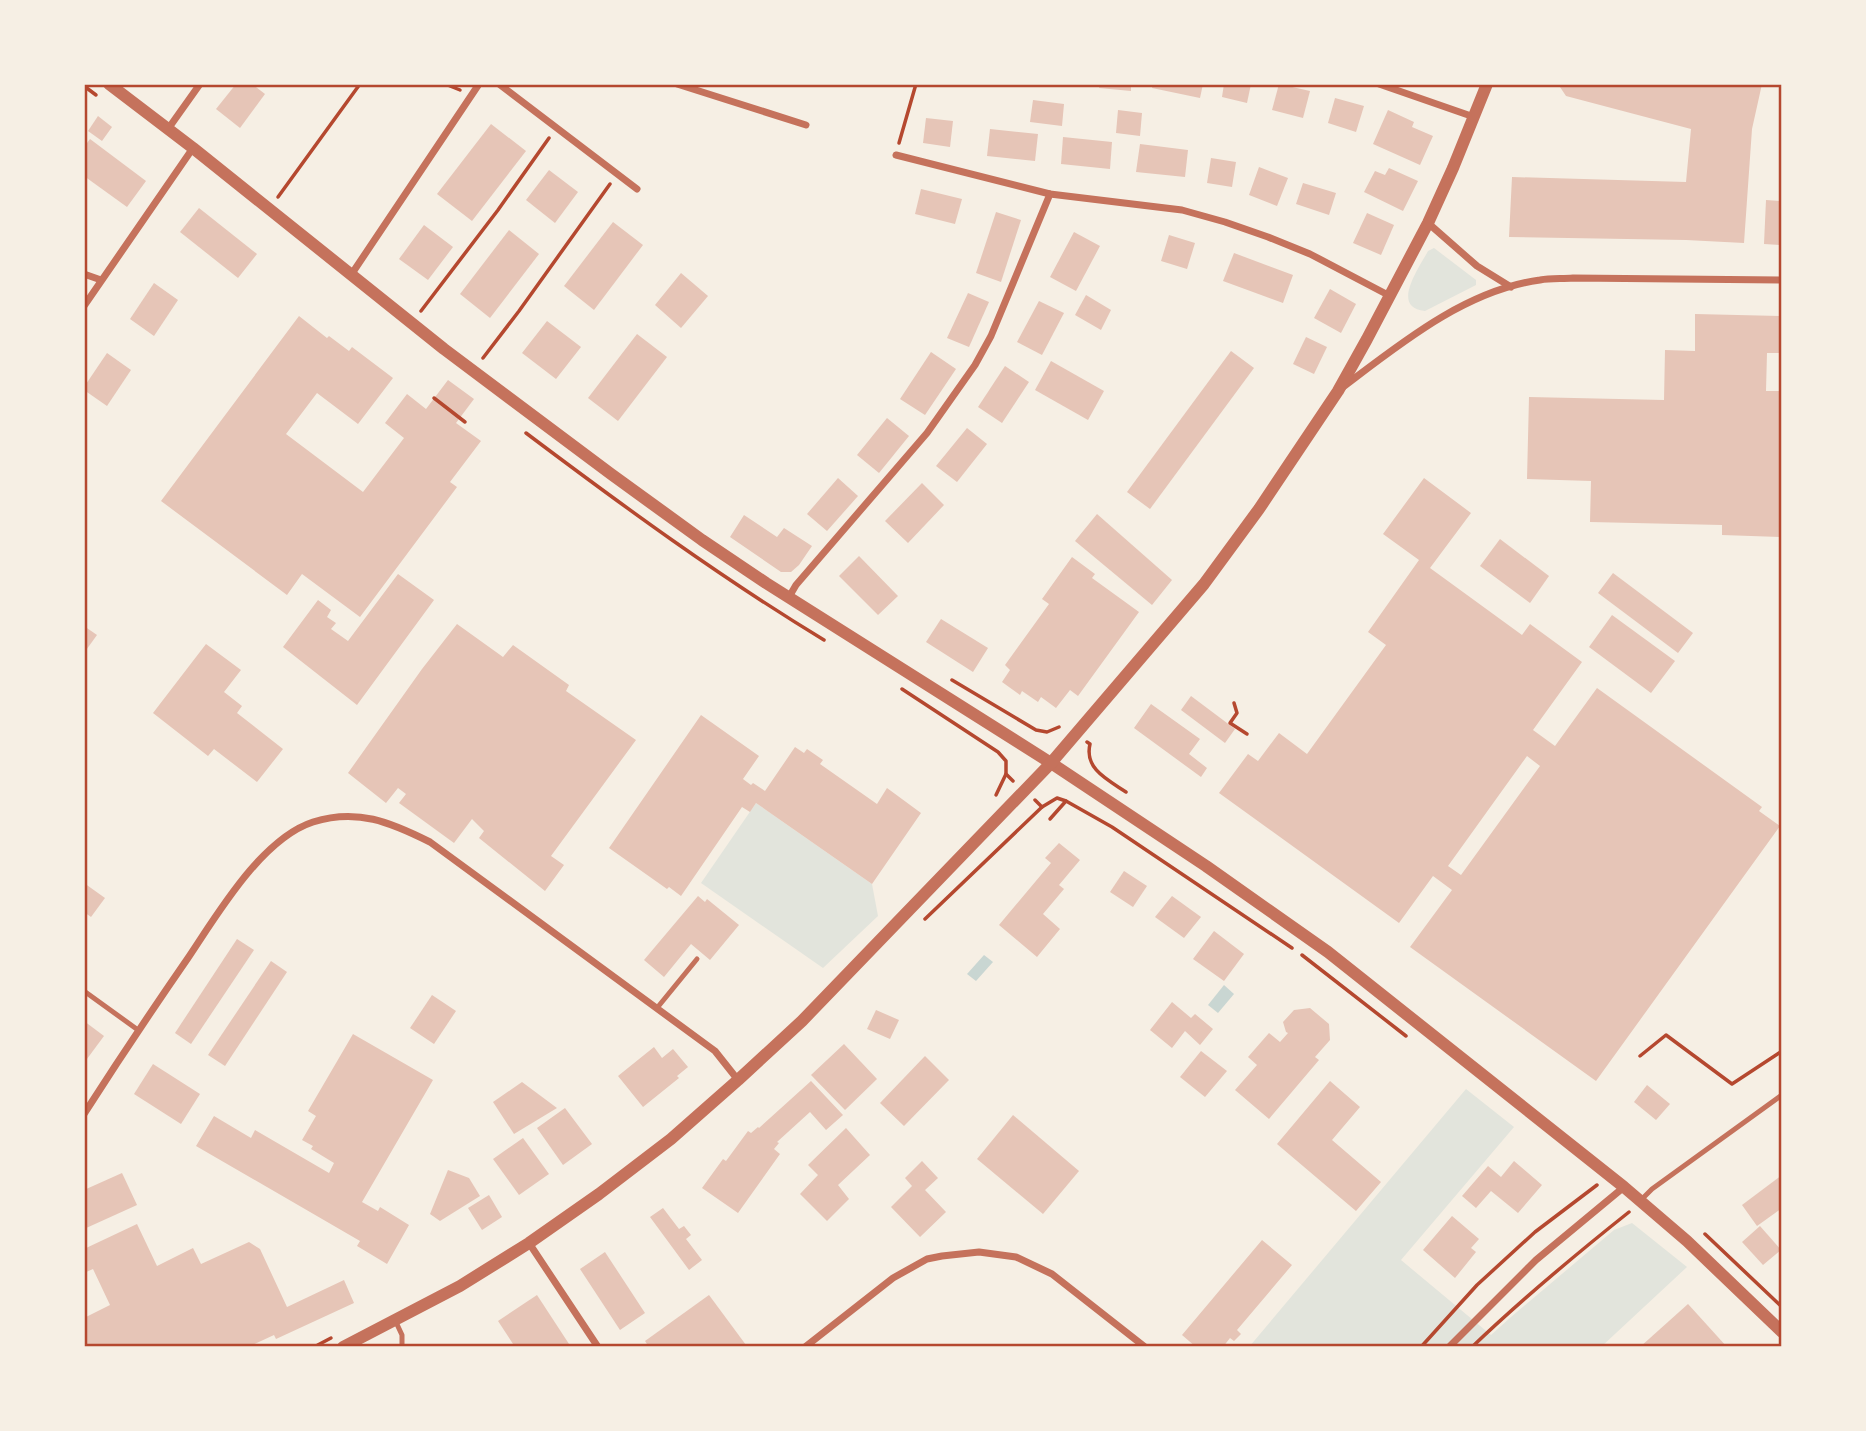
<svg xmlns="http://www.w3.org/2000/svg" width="1866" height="1431" viewBox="0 0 1866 1431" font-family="Jost,sans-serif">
  <rect width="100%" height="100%" fill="#f6efe4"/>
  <!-- green -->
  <g fill="#e2e4dc">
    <path d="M 1434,248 L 1476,280 L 1476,285 L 1425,311 C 1390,308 1419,268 1428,251 Z"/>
    <polygon points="756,803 872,884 878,916 823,968 701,883"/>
    <polygon points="1466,1089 1514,1127 1401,1260 1491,1335 1511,1317 1614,1230 1632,1223 1687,1267 1601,1347 1249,1347"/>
  </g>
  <!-- water -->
  <g fill="#c9d6d2">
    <polygon points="984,955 993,962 976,981 967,974"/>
    <polygon points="1224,985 1234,994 1218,1013 1208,1005"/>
  </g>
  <!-- building -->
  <g fill="#e6c5b7" fill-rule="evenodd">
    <polygon points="236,84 252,84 265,94 240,128 216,109"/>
    <polygon points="1100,84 1131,84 1131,91 1099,88"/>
    <polygon points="1153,84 1203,84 1200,98 1152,88"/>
    <polygon points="1224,84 1251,84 1247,103 1222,97"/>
    <polygon points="1279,84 1310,91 1303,118 1272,110"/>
    <polygon points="1558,84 1762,84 1752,129 1744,243 1686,240 1509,237 1512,177 1686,182 1691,129 1566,96"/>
    <polygon points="1335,98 1364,106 1356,132 1328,123"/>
    <polygon points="1033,100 1064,104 1062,126 1030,122"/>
    <polygon points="1118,110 1142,113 1140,136 1116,133"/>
    <polygon points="1388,110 1414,122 1412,127 1433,136 1420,165 1373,144"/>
    <polygon points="98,116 112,127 102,141 88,131"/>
    <polygon points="926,118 953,121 950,147 923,143"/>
    <polygon points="491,124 526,151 472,221 437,194"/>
    <polygon points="990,129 1038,134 1035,161 987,156"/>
    <polygon points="1063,137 1112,142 1110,169 1061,164"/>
    <polygon points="90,139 146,181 127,207 84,176 84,147"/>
    <polygon points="1140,144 1188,150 1185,177 1136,172"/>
    <polygon points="1211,158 1236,162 1232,187 1207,183"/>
    <polygon points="1259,167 1288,178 1277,206 1249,195"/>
    <polygon points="1389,168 1418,181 1403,211 1364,192 1375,171 1385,175"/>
    <polygon points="549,170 578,192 555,223 526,200"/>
    <polygon points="1303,183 1336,193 1329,215 1296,204"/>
    <polygon points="921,189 962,199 955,224 915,214"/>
    <polygon points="1766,200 1782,201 1782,245 1764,244"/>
    <polygon points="199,208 257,254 238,278 180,232"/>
    <polygon points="996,212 1021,220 1001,282 976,273"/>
    <polygon points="1367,213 1394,225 1381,255 1353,243"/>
    <polygon points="613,222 643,245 594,310 564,286"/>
    <polygon points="424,225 453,247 428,280 399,259"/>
    <polygon points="509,230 539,254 490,318 460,294"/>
    <polygon points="1074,232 1100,246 1076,291 1050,277"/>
    <polygon points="1169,235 1195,243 1187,269 1161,261"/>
    <polygon points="1234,253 1293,275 1283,303 1223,281"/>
    <polygon points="681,273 708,296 681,328 655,305"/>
    <polygon points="154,283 178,300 154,336 130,319"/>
    <polygon points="1330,289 1356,304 1341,333 1314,318"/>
    <polygon points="968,293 989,302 969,347 947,338"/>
    <polygon points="1086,295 1111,310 1101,330 1075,315"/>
    <polygon points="1039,301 1064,313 1042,355 1017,342"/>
    <polygon points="1695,314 1782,316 1782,353 1767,353 1766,391 1782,391 1782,537 1722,535 1722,525 1590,522 1591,481 1527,479 1529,397 1664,400 1665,350 1695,351"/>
    <polygon points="299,316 327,338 329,336 349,351 352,347 393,378 358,424 317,393 286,434 363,492 404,438 385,423 407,394 426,409 448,380 474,399 456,423 481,441 450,482 457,487 360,617 302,574 287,595 161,501"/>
    <polygon points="547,321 581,347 556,379 522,353"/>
    <polygon points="637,334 667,357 618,421 588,398"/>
    <polygon points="1306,337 1327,347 1314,374 1293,364"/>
    <polygon points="1231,351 1254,368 1150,509 1127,492"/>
    <polygon points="931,352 956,369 925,415 900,399"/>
    <polygon points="107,353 131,370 107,406 84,390 84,387"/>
    <polygon points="1051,361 1104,391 1088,420 1035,390"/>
    <polygon points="1005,366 1029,382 1002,423 978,407"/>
    <polygon points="887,418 909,436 879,473 857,455"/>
    <polygon points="967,428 987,444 957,482 936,466"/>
    <polygon points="838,478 858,496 827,531 807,514"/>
    <path d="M 1424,478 L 1471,513 L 1430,568 L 1522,635 L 1530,624 L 1582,662 L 1533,730 L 1555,746 L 1597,688 L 1762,807 L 1759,811 L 1780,826 L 1596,1081 L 1410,947 L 1452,890 L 1433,876 L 1399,923 L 1219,793 L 1248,754 L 1258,761 L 1279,733 L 1307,754 L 1386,645 L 1368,632 L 1419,560 L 1383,534 ZM 1527,756 L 1540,766 L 1461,875 L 1448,866 Z"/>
    <polygon points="922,483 944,505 908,543 885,521"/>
    <polygon points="1097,514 1172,580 1152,605 1075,541"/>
    <polygon points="744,515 777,537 784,528 812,546 799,565 791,572 781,572 730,537"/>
    <polygon points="1500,539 1549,576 1530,603 1480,566"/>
    <polygon points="859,556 898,596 878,615 839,576"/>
    <polygon points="1072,557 1095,574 1092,578 1139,612 1078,696 1070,690 1056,708 1041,697 1038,702 1022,691 1020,695 1002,682 1010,670 1005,665 1049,604 1042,599"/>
    <polygon points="1613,573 1693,633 1678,653 1598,593"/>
    <polygon points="398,574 434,600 357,705 283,647 318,600 331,610 327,617 336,623 331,629 348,641"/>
    <polygon points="1612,615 1675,661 1651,693 1589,647"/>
    <polygon points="941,619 988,648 973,672 926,642"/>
    <polygon points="457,624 503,657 513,645 569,685 566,691 636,740 551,856 564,865 545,891 479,838 484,831 472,819 454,843 399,803 406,794 398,788 386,803 348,773 422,669"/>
    <polygon points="84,626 97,635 84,653"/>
    <polygon points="206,644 241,670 224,692 242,706 237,713 283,749 257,782 214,749 208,756 153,713"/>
    <polygon points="1191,696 1235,729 1225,743 1181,710"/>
    <polygon points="1151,704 1200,739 1189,754 1207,768 1201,777 1134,728"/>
    <polygon points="701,715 759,756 743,779 751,785 753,783 765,791 795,747 804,753 807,749 823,760 820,764 877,804 887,788 921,813 872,884 756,803 750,812 742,807 681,896 669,887 667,889 609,848"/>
    <polygon points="1059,843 1080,860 1059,885 1064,889 1043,914 1060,929 1037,957 999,925 1051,863 1045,858"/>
    <polygon points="1124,871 1147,886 1133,907 1110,892"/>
    <polygon points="84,883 105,898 91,917 84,912"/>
    <polygon points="698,896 705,902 707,899 739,925 710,960 691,944 664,977 644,960"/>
    <polygon points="1172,896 1201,917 1184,938 1155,917"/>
    <polygon points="1214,931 1244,954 1224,981 1193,959"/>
    <polygon points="237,939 254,950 191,1044 175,1033"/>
    <polygon points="271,961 287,972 225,1066 208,1055"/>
    <polygon points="432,995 456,1011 434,1044 410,1028"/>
    <polygon points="1172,1002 1191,1018 1195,1014 1213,1029 1200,1045 1185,1031 1172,1048 1150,1030"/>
    <polygon points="1310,1008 1329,1024 1330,1040 1315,1057 1319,1060 1269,1119 1235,1090 1257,1065 1248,1057 1269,1033 1280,1042 1288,1033 1286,1032 1283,1022 1294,1010"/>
    <polygon points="876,1010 899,1020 890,1039 867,1029"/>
    <polygon points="84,1021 104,1036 84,1063"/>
    <polygon points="353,1034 433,1080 362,1202 378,1211 380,1207 409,1225 387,1264 357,1246 360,1241 196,1146 214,1116 251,1138 255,1130 329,1173 334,1163 311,1149 313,1146 302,1140 316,1116 308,1111"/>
    <polygon points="844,1044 877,1079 845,1110 811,1075"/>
    <polygon points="654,1047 662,1058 673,1049 688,1067 677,1076 679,1078 643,1107 618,1076"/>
    <polygon points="1201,1051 1227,1071 1205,1097 1180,1077"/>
    <polygon points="925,1056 949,1080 904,1126 880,1103"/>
    <polygon points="153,1064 200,1094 181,1124 134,1094"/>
    <polygon points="811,1081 843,1115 826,1130 810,1112 777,1142 779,1143 774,1149 780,1154 738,1213 702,1188 723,1159 726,1161 748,1131 751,1133 758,1127 759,1128"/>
    <polygon points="1330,1081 1360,1107 1332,1140 1381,1182 1356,1211 1277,1144"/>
    <polygon points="522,1082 557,1108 514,1134 493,1102"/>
    <polygon points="1647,1085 1670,1104 1656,1120 1634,1102"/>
    <polygon points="565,1108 592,1144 563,1165 537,1128"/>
    <polygon points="1013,1115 1079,1171 1043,1214 977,1159"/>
    <polygon points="846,1128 870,1155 838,1185 849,1199 827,1221 800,1194 818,1175 808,1165"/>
    <polygon points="523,1138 549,1174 519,1195 493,1159"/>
    <polygon points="922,1161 938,1178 925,1190 946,1212 920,1237 891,1207 912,1186 905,1178"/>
    <polygon points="1514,1161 1542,1185 1518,1213 1491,1191 1476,1208 1462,1196 1488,1166 1501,1177"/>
    <polygon points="448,1170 469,1178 480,1196 440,1221 430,1214"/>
    <polygon points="122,1173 137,1205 84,1229 84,1190"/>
    <polygon points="1782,1175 1782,1208 1757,1226 1742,1205"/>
    <polygon points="489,1195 502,1217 482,1230 468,1208"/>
    <polygon points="663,1208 679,1229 684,1226 691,1235 686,1239 702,1260 689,1270 650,1217"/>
    <polygon points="1452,1216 1479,1239 1471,1248 1476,1252 1455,1278 1423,1250"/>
    <polygon points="137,1224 157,1266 193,1248 201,1264 249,1242 260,1249 287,1307 344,1280 354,1303 276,1339 274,1335 248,1347 84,1347 84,1318 110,1305 93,1269 84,1273 84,1249"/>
    <polygon points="1760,1226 1781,1250 1763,1265 1742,1242"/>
    <polygon points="1262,1240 1292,1265 1237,1330 1241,1334 1234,1341 1230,1338 1223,1347 1196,1347 1182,1335"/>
    <polygon points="605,1252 645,1313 620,1330 580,1269"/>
    <polygon points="537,1295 571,1347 515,1347 498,1321"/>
    <polygon points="709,1295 746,1345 744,1347 649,1347 645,1341"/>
    <polygon points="1688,1304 1727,1347 1640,1347"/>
  </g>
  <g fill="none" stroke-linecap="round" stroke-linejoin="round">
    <!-- path -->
    <g stroke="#b5482f" stroke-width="3.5">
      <polyline points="445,84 460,90"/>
      <polyline points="84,86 96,95"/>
      <polyline points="899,143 916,84"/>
      <polyline points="278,197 360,84"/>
      <polyline points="421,311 498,210 549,138"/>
      <polyline points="483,358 519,311 610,184"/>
      <polyline points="434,398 465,422"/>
      <path d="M 526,433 C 623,506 720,577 824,640"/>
      <polyline points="952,680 1036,730 1047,732 1059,727"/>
      <polyline points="902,689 998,752 1006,761 1006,774 1013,781"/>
      <polyline points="1234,703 1237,713 1230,723 1247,734"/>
      <path d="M 1087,742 L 1090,744 C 1084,769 1108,780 1126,792"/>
      <polyline points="996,795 1006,774"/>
      <polyline points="1035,800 1042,807 1057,798 1066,801 1112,827 1292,948"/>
      <polyline points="1050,819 1066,801"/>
      <polyline points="925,919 1042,807"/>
      <polyline points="1302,955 1406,1036"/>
      <polyline points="1640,1056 1666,1035 1732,1084 1782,1051"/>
      <polyline points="1705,1234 1782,1307"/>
      <polyline points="314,1347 331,1338"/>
      <polyline points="1421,1347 1477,1285 1535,1232 1597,1185"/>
      <path d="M 1472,1347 C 1522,1299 1575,1255 1629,1212"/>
    </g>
    <!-- service -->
    <g stroke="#c5725c" stroke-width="5">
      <polyline points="84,991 138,1030"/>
      <polyline points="657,1008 697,959"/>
      <polyline points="1640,1201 1652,1189 1782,1095"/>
      <polyline points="395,1320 402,1335 402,1347"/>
    </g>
    <!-- minor -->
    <g stroke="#c5725c" stroke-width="7">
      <polyline points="499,84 637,189"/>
      <polyline points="677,84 806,125"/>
      <polyline points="1379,84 1474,117"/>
      <polyline points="168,129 200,84"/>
      <polyline points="896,155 1050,194 1182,210 1225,222 1268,237 1310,254 1390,296"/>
      <polyline points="1428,223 1477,266 1511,287"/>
      <polyline points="84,274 101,280"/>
      <polyline points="351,275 479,84"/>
      <polyline points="84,306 193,148"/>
      <path d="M 1343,387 C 1401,343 1466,290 1540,280 C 1551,278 1562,279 1573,278 L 1782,280"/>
      <polyline points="789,597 796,585 927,433 975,365 991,336 1050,194"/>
      <path d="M 84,1114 C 118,1061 152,1010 188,958 C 217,915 261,839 313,822 C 357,808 390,822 430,842 L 715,1051 L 738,1080"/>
      <polyline points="529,1243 598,1347"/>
      <polyline points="805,1347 893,1278 927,1259 942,1256 979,1252 1016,1257 1052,1274 1145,1347"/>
      <polyline points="1449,1347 1536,1260 1624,1187"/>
    </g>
    <!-- tertiary -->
    <g stroke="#c5725c" stroke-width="12">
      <polyline points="109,84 193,148 444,349 611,474 702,540 766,583 1051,763 1206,866 1328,952 1624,1187 1687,1241 1782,1332"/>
      <polyline points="343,1347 460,1286 529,1243 599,1194 671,1139 738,1080 802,1021 1051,763 1204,584 1259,509 1338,391 1367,339 1428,223 1453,168 1487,84"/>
    </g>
  </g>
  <!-- border -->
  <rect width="1866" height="1431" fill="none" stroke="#f6efe4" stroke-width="172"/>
  <rect x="86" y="86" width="1694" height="1259" fill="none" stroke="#b5482f" stroke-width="2.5"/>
</svg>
